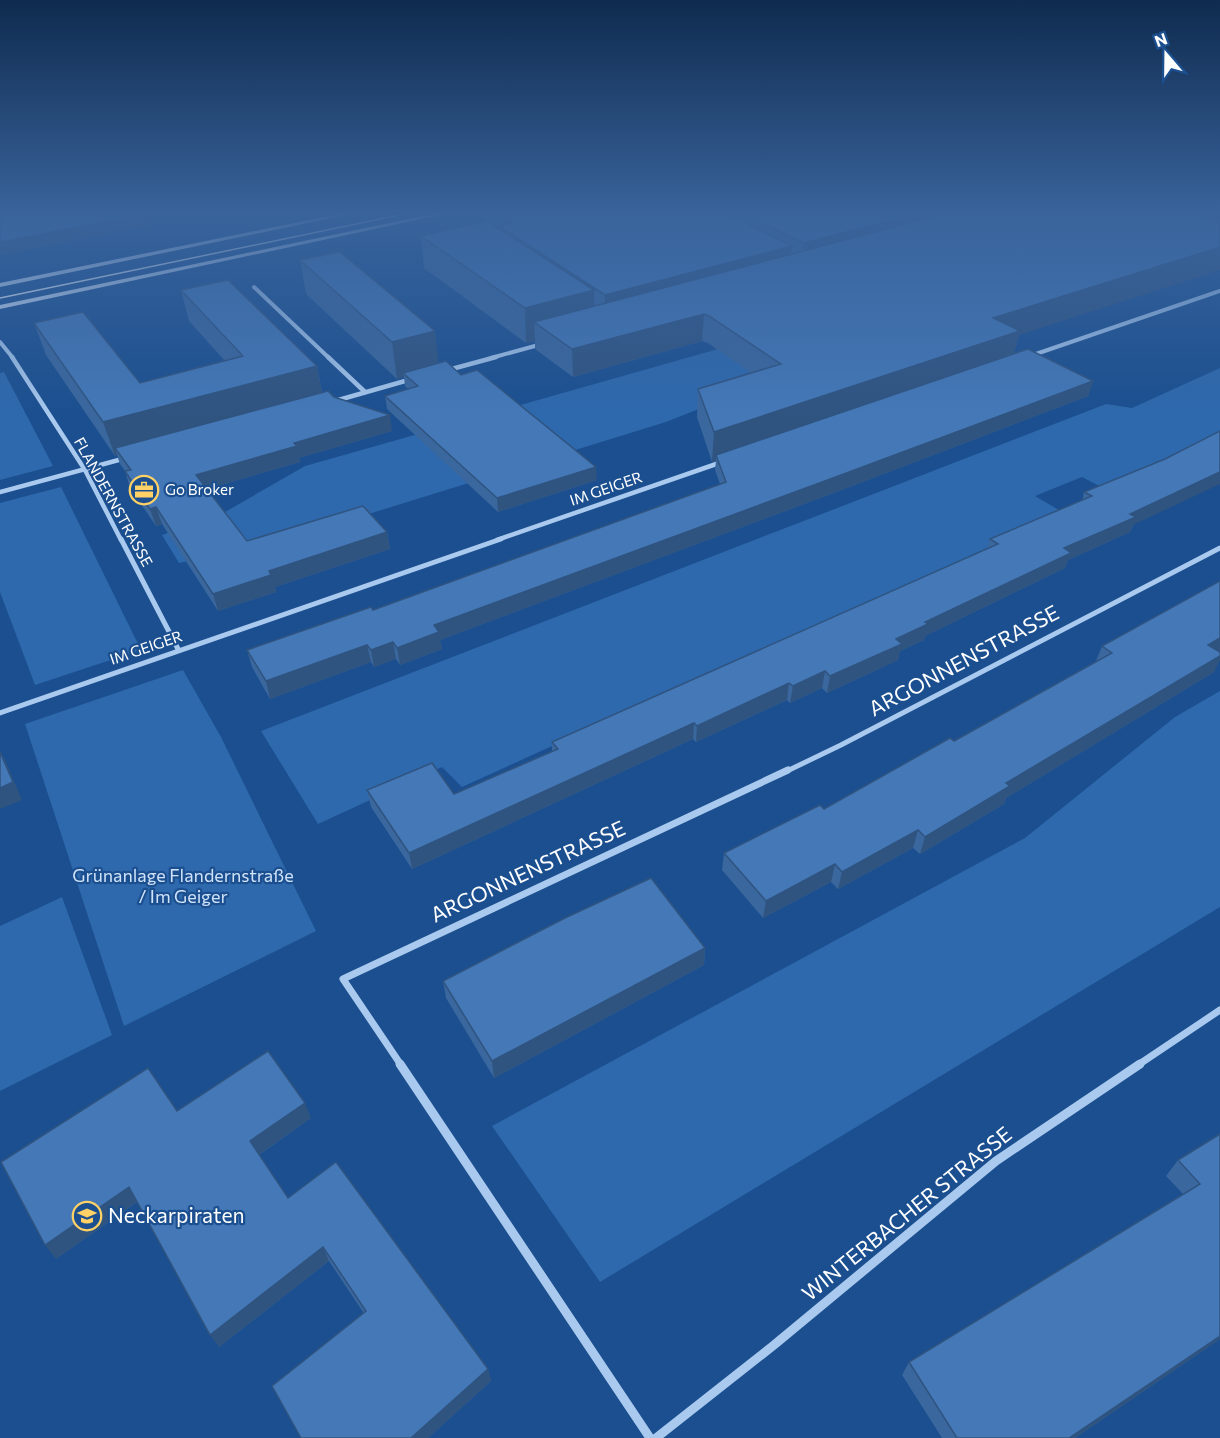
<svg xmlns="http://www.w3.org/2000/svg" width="1220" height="1438" viewBox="0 0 1220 1438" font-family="Commissioner,sans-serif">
  <rect width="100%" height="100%" fill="#1b4f8f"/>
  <!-- green -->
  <g fill="#2e69ad">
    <polygon points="1174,220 666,422 278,542 179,563 162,535 225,512 305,466"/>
    <polygon points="1220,368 1220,431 1107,490 1082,477 1035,496 1064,513 462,787 442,767 318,824 261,731 1106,404 1132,408"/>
    <polygon points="4,372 53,466 0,480 0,373"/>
    <polygon points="61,487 141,650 35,685 0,592 0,503"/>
    <polygon points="183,670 221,737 316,931 124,1026 25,724"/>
    <polygon points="1220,691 1220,907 600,1282 492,1126 1025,838 1175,717"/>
    <polygon points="62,897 112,1035 0,1091 0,926"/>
  </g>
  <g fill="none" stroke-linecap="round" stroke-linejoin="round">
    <!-- minor-far4 -->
    <g stroke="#a9c9ee" stroke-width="4">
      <polyline points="254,287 329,358"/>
      <polyline points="0,342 13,358"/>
      <polyline points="1030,356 1220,291"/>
      <polyline points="491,358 542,344"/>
    </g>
    <!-- minor-far3 -->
    <g stroke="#a9c9ee" stroke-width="4.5">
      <polyline points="12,357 85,470 121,540"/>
      <polyline points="328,357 365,392"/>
      <polyline points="448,370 496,357"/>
      <polyline points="335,401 412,379"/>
      <polyline points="0,492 126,458"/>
      <polyline points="497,540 722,462"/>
    </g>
    <!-- minor-far2 -->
    <g stroke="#a9c9ee" stroke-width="5">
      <polyline points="121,539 178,649"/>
      <polyline points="0,713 501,539"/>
      <polyline points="785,772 841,745 1220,548"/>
    </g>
    <!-- minor-far1 -->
    <g stroke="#a9c9ee" stroke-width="7">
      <polyline points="401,1065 343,979 788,770"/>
      <polyline points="1138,1065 1220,1010"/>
    </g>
    <!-- minor -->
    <g stroke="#a9c9ee" stroke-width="9">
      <polyline points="400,1064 650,1438"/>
      <polyline points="656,1438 774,1345 996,1161 1140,1064"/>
    </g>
    <!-- secondary -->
    <g fill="#d6e6fa" fill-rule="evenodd">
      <polygon points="338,214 351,214 0,287 0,283"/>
      <polygon points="432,214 445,214 0,309 0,305"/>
    </g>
    <!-- tram -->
    <polyline stroke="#fff" stroke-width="1.5" points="0,298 404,214"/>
  </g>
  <!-- wall -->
  <g fill="#3a679d">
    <polygon points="484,214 1220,214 1211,219 1019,335 1014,354 1093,381 1088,396 831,494 440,640 442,649 400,665 396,659 374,667 371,662 270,699 252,667 247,650 373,610 720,484 715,470 716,461 712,462 697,417 698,389 751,373 708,343 702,341 573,377 535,349 535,341 526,343 424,268 421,236 485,222"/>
    <polygon points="300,260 439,363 461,375 597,480 498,512 387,409 385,396 408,389 405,386 404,377 397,379 306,294"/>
    <polygon points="181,290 317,366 322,392 334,397 392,431 299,458 300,462 207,489 247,541 387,532 390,549 275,587 276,592 218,611 162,524 156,526 130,488 125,471 120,464 117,455 115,456 46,355 34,323 140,383 225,361 189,321"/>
    <polygon points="1165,459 1130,532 1068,560 1065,568 925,636 924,640 900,651 898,660 827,693 822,688 790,703 787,700 696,742 693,739 412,869 371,807 367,790 454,794 552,751 552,742 987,549 990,539 1082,501 1084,492"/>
    <polygon points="1220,581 1220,651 1219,652 1214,672 1006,798 1004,804 920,854 913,848 838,889 831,882 763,918 722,870 724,853 824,809 954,741 1096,661 1102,646"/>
    <polygon points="705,948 704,965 494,1078 446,998 443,981"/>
    <polygon points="177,1111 311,1118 259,1155 288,1198 488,1369 491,1381 428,1438 301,1438 363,1312 329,1261 219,1347 137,1202 56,1259"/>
    <polygon points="1220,1134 1220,1339 1075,1438 942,1438 902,1375 909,1362 1183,1194 1166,1176 1178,1160"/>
  </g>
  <!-- shaded-wall -->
  <g fill="#305480">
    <polygon points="144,214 147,214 150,225 0,255 0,242"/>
    <polygon points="913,214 958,214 801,268 804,243"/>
    <polygon points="1210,214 1220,214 1220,216 1208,219"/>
    <polygon points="792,246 789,271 605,322 605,295"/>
    <polygon points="1220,247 1220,270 1019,335 1013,358 716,455 716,461 712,462 714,432 993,318"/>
    <polygon points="594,290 594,325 534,322 535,341 526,343 525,308"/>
    <polygon points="704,314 702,341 573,377 572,349"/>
    <polygon points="435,331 439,367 403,373 404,377 397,379 392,342"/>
    <polygon points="317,366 323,399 115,448 117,455 115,456 103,422"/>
    <polygon points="1093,381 1088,396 831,494 440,640 442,649 400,665 397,648 434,625"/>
    <polygon points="390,415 392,431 299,458 300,462 200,491 196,475 294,443"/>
    <polygon points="596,467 597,480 498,512 497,498"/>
    <polygon points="1220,472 1220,484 1133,525 1130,532 1068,560 1065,568 925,636 924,640 900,651 898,660 827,693 830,676 925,622 1130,514"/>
    <polygon points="156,507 162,524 156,526 150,509"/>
    <polygon points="387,532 390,549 275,587 276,592 218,611 213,594 269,571"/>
    <polygon points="1220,638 1220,651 1200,663 1208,645"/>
    <polygon points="393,642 396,659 374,667 371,650"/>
    <polygon points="367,645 371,662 270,699 266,681"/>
    <polygon points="1220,656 1220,660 1214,672 1006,798 1004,804 920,854 925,837 1006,783"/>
    <polygon points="825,671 822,688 790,703 793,686"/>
    <polygon points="789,683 787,700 696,742 697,726"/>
    <polygon points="694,723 693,739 412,869 409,853"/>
    <polygon points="0,751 6,762 22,800 0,809"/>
    <polygon points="918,830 913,848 838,889 842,872"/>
    <polygon points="835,864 831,882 763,918 766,901"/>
    <polygon points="705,948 704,965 494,1078 492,1061"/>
    <polygon points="305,1103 311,1118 257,1156 250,1141"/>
    <polygon points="129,1187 138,1201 56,1259 45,1245"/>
    <polygon points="323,1247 329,1261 219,1347 210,1335"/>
    <polygon points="1220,1336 1220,1339 1075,1438 1069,1438"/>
    <polygon points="488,1369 491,1381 428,1438 411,1438"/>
  </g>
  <!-- building -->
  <g fill="#4478b7" stroke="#305480" stroke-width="1.5">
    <polygon points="0,214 144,214 0,242"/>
    <polygon points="496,214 728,214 792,246 605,295 499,226 512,223"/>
    <polygon points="745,214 913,214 804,243"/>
    <polygon points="944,214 1198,214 1220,222 1220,247 993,318 1020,331 714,432 698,389 781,364 709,316 704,314 572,349 534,322"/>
    <polygon points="487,221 594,290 525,308 421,236"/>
    <polygon points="340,252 435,331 392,342 300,260"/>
    <polygon points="228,280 317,366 103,422 34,323 83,312 140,383 243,356 181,290"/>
    <polygon points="1028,349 1093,381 833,478 434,625 439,632 397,648 393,642 371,650 367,645 266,681 247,650 371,607 373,610 726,482 716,455"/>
    <polygon points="446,361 461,375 477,370 596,467 497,498 385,396 418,386 403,373"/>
    <polygon points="328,391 334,397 390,415 294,443 297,446 196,475 247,541 363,506 387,532 269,571 271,575 213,594 156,507 150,509 125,471 131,470 115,448"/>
    <polygon points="1220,431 1220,472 1130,514 1136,517 1064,548 1071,553 925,622 928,624 896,639 902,644 830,676 825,671 793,686 789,683 697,726 694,723 409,853 367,790 432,763 454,794 558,749 552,742 998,544 990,539 1092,496 1084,492 1165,459"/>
    <polygon points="1220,581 1220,638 1208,645 1220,652 1220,656 1006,783 1010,786 925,837 918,830 842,872 835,864 766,901 724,853 820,805 824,809 950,738 954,741 1112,653 1102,646"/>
    <polygon points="0,752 13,782 0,788"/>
    <polygon points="651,878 705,948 492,1061 443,981 565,918"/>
    <polygon points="268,1051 305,1103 250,1141 288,1198 336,1162 488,1369 411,1438 301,1438 272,1386 366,1311 323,1247 210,1335 129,1187 45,1245 1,1162 148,1068 177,1111"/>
    <polygon points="1220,1134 1220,1336 1069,1438 957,1438 909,1362 1200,1184 1178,1160"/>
  </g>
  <!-- sky -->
  <linearGradient id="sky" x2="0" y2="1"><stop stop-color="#0f2b4f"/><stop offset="0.51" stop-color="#39639b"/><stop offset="1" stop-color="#39639b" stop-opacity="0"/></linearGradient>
  <rect width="1220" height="416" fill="url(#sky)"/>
  <!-- icons -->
  <defs>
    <g id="office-ring" transform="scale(1.5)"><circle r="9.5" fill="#1b4f8f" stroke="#ffd166" stroke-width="1.5"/><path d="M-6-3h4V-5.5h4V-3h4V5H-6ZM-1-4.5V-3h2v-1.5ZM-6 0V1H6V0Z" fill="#ffd166"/></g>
    <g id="school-ring" transform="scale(1.5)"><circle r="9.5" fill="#1b4f8f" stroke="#ffd166" stroke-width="1.5"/><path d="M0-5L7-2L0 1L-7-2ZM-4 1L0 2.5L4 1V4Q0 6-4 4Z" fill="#ffd166"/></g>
  </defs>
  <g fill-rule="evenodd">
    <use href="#office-ring" x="144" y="490"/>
    <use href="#school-ring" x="87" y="1216"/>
  </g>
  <g text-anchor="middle" stroke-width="4.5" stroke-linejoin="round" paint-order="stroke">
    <!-- far-street labels -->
    <g font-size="15" fill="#fff" stroke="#1b4f8f">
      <text transform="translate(606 489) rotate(-19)" y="5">IM GEIGER</text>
      <text transform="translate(113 502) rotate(61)" y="5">FLANDERNSTRASSE</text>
      <text transform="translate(146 648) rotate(-19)" y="5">IM GEIGER</text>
    </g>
    <!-- far-poi labels -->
    <g font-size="15" fill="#fff" stroke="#1b4f8f" text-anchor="start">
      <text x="165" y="495">Go Broker</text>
    </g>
    <!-- park labels -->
    <g font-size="18" fill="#cfe3fa" stroke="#1b4f8f">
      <text x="183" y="882">Grünanlage Flandernstraße<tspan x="183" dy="21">/ Im Geiger</tspan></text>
    </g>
    <!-- near-street labels -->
    <g font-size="21" fill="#fff" stroke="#1b4f8f">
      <text transform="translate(964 661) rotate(-28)" y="7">ARGONNENSTRASSE</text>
      <text transform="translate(528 872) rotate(-25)" y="7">ARGONNENSTRASSE</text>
      <text transform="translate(907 1214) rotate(-39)" y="7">WINTERBACHER STRASSE</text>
    </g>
    <!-- near-poi labels -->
    <g font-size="21" fill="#fff" stroke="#1b4f8f" text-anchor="start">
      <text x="108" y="1223">Neckarpiraten</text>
    </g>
  </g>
  <!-- north arrow -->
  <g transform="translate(1166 54) rotate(340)" stroke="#1b4f8f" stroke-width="4.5" paint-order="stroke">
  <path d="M0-4.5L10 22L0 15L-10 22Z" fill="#ffffff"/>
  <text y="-9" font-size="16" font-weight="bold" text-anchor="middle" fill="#ffffff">N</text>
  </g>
</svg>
